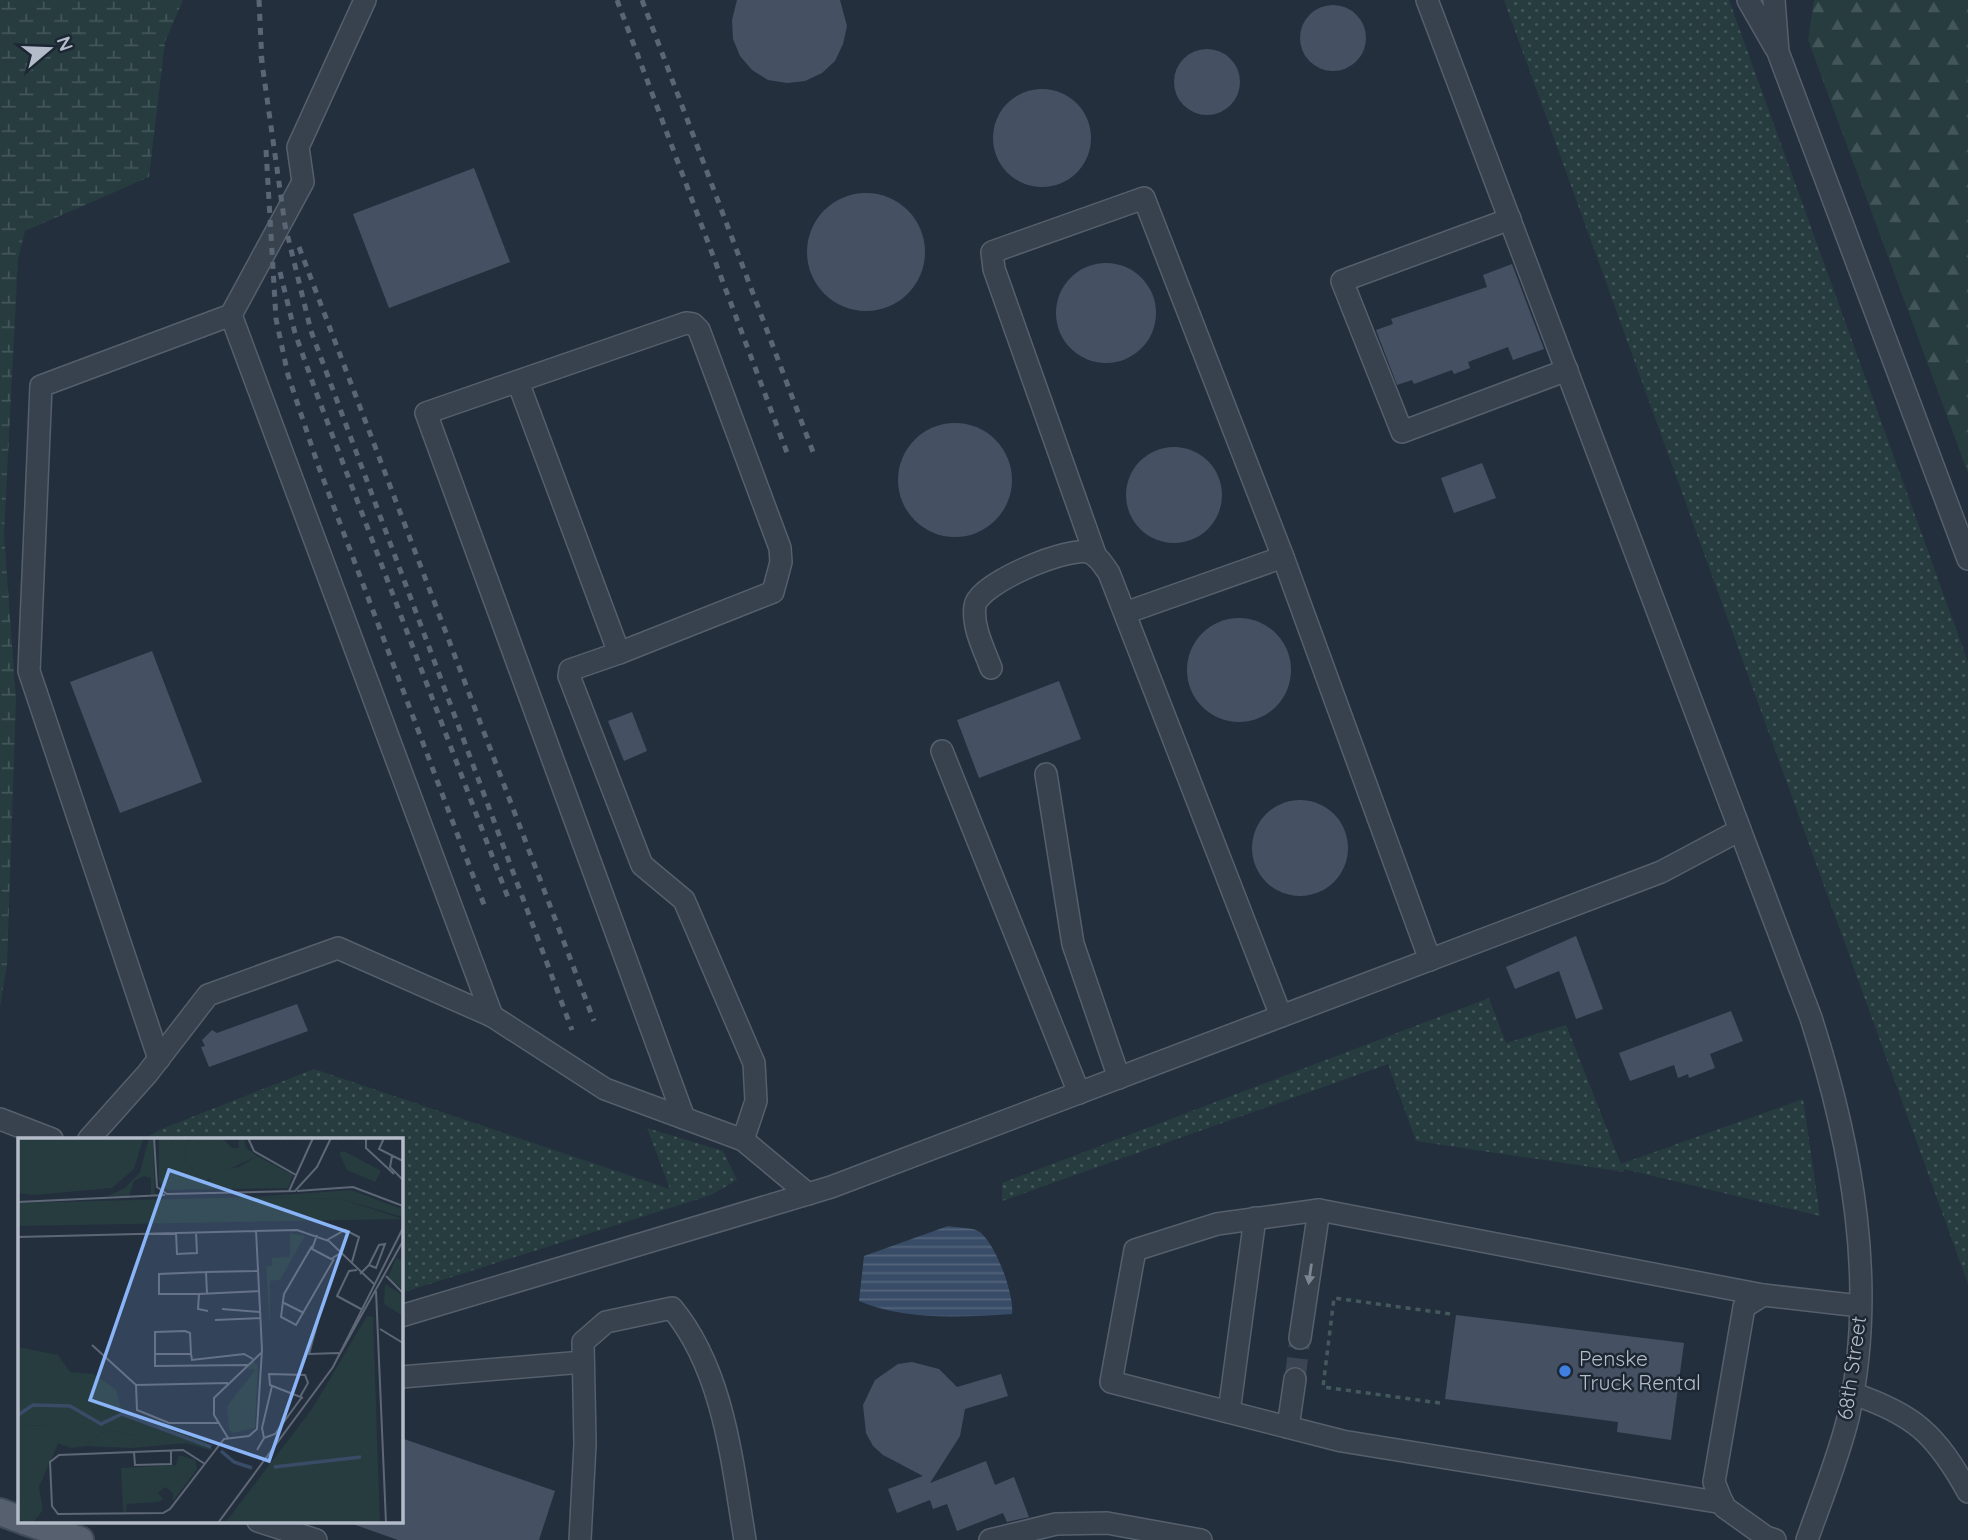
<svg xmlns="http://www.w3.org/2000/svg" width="1968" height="1540" viewBox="0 0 1968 1540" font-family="Quicksand,sans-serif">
  <defs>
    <pattern id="green-dots" width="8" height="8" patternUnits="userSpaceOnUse" patternTransform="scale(1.75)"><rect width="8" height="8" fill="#263c3f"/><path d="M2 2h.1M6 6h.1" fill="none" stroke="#435659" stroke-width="1.8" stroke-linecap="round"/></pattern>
    <pattern id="forest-firs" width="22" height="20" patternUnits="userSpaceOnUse" patternTransform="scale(1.75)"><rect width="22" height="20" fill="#263c3f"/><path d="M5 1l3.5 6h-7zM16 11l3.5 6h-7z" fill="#435659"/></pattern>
    <pattern id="wetland-marsh" width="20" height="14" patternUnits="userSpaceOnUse" patternTransform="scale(1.75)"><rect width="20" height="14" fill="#263c3f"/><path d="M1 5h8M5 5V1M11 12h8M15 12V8" fill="none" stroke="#435659"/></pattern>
    <pattern id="water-rules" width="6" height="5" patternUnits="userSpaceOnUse" patternTransform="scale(1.75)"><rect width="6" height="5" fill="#394c67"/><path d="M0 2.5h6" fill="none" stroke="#53647b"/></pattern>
  </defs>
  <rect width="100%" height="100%" fill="#242f3e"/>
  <!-- green -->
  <g fill="url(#green-dots)">
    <polygon points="1504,0 1729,0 1968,662 1968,1284"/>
    <polygon points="1489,998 1506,1043 1566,1025 1621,1164 1803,1099 1820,1216 1624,1169 1624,1172 1416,1141 1388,1064 1002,1201 1002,1183"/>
    <polygon points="314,1069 670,1189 647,1128 723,1151 737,1180 711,1195 401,1293 401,1139 144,1139 159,1130"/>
  </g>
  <!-- forest -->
  <polygon fill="url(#forest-firs)" points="1814,0 1968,0 1968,473 1808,40"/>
  <!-- wetland -->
  <polygon fill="url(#wetland-marsh)" points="0,0 183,0 165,42 149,177 25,231 18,259 4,534 16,700 7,964 0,1007"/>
  <!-- water -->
  <path fill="url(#water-rules)" d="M 948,1226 C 956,1228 968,1227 976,1230 C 994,1237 1015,1296 1012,1314 C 962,1317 906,1321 859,1301 L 864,1256 Z"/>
  <!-- building -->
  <g fill="#455162">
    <polygon points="737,0 840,0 847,26 843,44 835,61 822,73 805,81 787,83 768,80 752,70 740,56 733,39 732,20"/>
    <circle cx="1333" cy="38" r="33"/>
    <circle cx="1207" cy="82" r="33"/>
    <circle cx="1042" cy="138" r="49"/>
    <polygon points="474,168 510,262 389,308 353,214"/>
    <circle cx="866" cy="252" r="59"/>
    <circle cx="1106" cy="313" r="50"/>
    <polygon points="1512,264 1544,349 1513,360 1508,347 1468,362 1470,368 1454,374 1452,370 1414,384 1412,380 1397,385 1376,330 1393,324 1391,319 1487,287 1483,275"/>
    <circle cx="955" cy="480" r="57"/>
    <circle cx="1174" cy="495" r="48"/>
    <polygon points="1482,463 1496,498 1454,513 1441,478"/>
    <circle cx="1239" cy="670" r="52"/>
    <polygon points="152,651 202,782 120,813 70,682"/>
    <polygon points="1059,681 1081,739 979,778 957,720"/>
    <polygon points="632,712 647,751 624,761 608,721"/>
    <circle cx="1300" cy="848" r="48"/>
    <polygon points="1576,936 1603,1009 1576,1019 1559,971 1515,989 1506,967"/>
    <polygon points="297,1004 308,1031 209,1067 201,1047 205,1046 202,1040 212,1030 217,1033"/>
    <polygon points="1731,1011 1743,1041 1710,1054 1715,1068 1689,1078 1688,1074 1678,1078 1674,1065 1630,1081 1619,1053"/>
    <polygon points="1456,1315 1684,1343 1671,1440 1617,1432 1618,1422 1445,1399"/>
    <polygon points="912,1362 939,1369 957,1387 1001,1374 1008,1396 965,1409 960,1436 930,1483 986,1461 995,1485 1014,1477 1029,1517 1007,1522 1003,1513 957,1531 947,1504 933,1509 930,1500 897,1513 888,1489 923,1476 883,1455 873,1446 866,1433 863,1405 875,1380 898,1364"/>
    <polygon points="401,1438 555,1491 539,1540 398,1540 350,1523 351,1521 401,1521"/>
  </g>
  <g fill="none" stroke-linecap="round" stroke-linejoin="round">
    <!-- minor-tunnel -->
    <polyline stroke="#3a4453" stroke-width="21" stroke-dasharray="21 10" stroke-linecap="butt" points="1295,1379 1300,1338"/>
    <!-- minor casing -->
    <g stroke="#565f6c" stroke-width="24">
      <g id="minor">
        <path d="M 1427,0 L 1811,1018 C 1852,1146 1878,1285 1848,1418 C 1838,1459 1821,1500 1807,1540"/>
        <polyline points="1748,0 1775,47"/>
        <polyline points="1774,0 1778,52 1968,559"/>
        <polyline points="1510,219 1342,281 1402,432 1567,370"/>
        <polyline points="231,315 492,1016"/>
        <polyline points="518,382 619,653 773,592 781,562 780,548 699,330 693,324 686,323 426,413 684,1118"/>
        <polyline points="1096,557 994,269 992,252 1144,198 1283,557"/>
        <polyline points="1125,613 1283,557 1430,960"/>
        <polyline points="619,653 570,670 569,676 642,865 684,900 754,1063 756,1101 743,1140"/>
        <path d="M 991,668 C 984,649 972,627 975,606 C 977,584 1071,544 1091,553 C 1099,557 1104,566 1109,573 L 1281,1016"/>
        <polyline points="942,751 1079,1093"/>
        <polyline points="1046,774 1073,944 1119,1078"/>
        <polyline points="159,1059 29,671 41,386 231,315 303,182 298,147 365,0"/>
        <polyline points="0,1119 52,1139"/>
        <polyline points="89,1139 147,1074 208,995 338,948 492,1016 605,1089 743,1140 808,1194"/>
        <polyline points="401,1316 831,1187 1661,872 1740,830"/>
        <polyline points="1300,1338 1319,1210"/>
        <polyline points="401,1377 583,1362"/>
        <path d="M 1851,1393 C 1914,1414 1936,1434 1968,1492"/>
        <polyline points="1229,1412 1255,1218"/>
        <polyline points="1288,1427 1295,1379"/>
        <polyline points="1723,1503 1342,1441 1111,1382 1135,1250 1217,1224 1319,1210 1763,1295"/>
        <polyline points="258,1521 316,1540"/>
        <path d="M 580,1540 L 585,1444 L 583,1342 L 606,1322 L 672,1308 C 724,1371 732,1462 745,1540"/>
        <polyline points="990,1540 1056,1524 1107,1523 1201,1540"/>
        <polyline points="1775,1540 1766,1537 1724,1507 1714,1482 1744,1307 1763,1295 1860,1306"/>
      </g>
    </g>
    <!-- major casing -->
    <g stroke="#414a57" stroke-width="30">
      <g id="major">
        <polyline points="0,1512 19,1519"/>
        <polyline points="24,1521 80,1540"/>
      </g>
    </g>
    <!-- path -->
    <polyline stroke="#44595c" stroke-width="3.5" stroke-dasharray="5 5" stroke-linecap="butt" points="1440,1403 1323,1387 1334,1298 1451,1314"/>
    <!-- minor -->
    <use href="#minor" stroke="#38414e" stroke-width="21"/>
    <!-- major -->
    <use href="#major" stroke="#56606e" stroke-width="26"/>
    <!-- rail -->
    <g stroke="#5a6575" stroke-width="5" stroke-dasharray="7 7" stroke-linecap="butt">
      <polyline points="259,0 262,63"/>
      <polyline points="617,0 789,458"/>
      <polyline points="642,0 813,452"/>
      <polyline points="261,56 285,225 311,331 572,1030"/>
      <polyline points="266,150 276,319 288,375 318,465 486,910"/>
      <polyline points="299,247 594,1021"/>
      <polyline points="280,272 295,333 316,392 510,903"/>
    </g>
  </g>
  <!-- one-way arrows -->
  <defs><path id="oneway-solid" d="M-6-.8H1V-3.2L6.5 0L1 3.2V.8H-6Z" transform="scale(1.75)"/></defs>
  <use fill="#7c8592" href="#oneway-solid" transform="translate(1310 1274) rotate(98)"/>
  <!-- markers -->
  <circle fill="#3f7fe0" stroke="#1d2633" stroke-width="2.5" cx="1565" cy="1371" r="7"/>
  <g text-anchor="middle" stroke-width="5" stroke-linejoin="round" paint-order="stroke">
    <!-- poi labels -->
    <g font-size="21" fill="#b4bcc9" stroke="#1d2633" text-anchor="start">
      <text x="1579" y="1366">Penske<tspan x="1579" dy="24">Truck Rental</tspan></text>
    </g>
    <!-- street labels -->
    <g font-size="21" fill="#b4bcc9" stroke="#1d2633">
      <text transform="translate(1852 1368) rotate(-82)" y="7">68th Street</text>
    </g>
  </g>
  <!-- overview -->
  <g transform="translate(18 1138)">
    <rect width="385" height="385" fill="#242f3e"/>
    <path d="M 131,0 L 135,0 L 137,57 L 133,57 L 133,40 L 126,38 L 116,43 L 111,58 L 90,58 L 107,50 L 122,34 ZM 173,0 L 204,0 L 214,10 L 221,10 L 220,0 L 226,0 L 228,10 L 239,18 L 184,44 L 169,24 L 167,10 ZM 235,59 L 323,61 L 385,81 L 0,88 L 0,65 ZM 272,95 L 287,98 L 262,142 L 252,143 L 252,193 L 248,128 L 254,128 L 254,120 L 272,119 ZM 378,120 L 385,123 L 385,152 L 370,139 ZM 367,146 L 385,157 L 385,178 L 366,166 ZM 235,223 L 240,227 L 237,290 L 215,295 L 211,292 L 209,268 L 237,232 L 229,231 ZM 161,317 L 177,322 L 179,331 L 155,363 L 155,355 L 147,349 L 140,355 L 145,361 L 140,364 L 109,366 L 108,375 L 105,373 L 103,330 L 158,327 Z" fill="#263c3f"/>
    <path d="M 0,0 L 125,0 L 125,2 L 116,31 L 94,50 L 15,57 L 0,55 ZM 141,0 L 173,0 L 167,10 L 169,24 L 184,44 L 191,43 L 196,33 L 221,29 L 239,18 L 275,37 L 270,50 L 149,52 L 141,43 ZM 326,13 L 363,33 L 357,44 L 329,32 L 321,15 ZM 333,52 L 384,71 L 385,79 L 323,61 L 235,59 ZM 32,287 L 40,306 L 21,349 L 25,372 L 15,385 L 6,384 L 0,380 L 0,288 ZM 88,292 L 117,297 L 115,310 L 68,308 Z" fill="#263c3f"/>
    <path d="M 0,209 L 40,217 L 52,234 L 75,236 L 98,251 L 103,270 L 185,299 L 195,313 L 168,305 L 115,310 L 117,297 L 88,292 L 68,308 L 53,310 L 37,304 L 32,287 L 0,288 Z" fill="#263c3f"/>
    <path d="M 349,178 L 355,179 L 362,385 L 207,385 L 294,271 Z" fill="#263c3f"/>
    <path fill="none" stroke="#394c67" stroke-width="3.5" d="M 0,277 L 15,267 L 52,268 L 83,286 L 104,276 L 193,309M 203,313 L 216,324 L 234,330M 256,329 L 343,319"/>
    <path fill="none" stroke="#5e6776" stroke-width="2" d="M 136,0 L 139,49 L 149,56 L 277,53 L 299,29 L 313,0M 230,0 L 236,13 L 278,37M 348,0 L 348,10 L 376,36M 366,0 L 361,11 L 385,23M 374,18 L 372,29 L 385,42M 271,53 L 295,0M 279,53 L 335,49 L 385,68M 0,64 L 147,57M 158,94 L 159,116 L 179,115 L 178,94M 299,97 L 294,111 L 313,121 L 324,114M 0,99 L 279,92 L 311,103 L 356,146M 309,102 L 327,92 L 341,99 L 334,124M 294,108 L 266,156 L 263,179 L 278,187 L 316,121M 339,132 L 331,133 L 319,158 L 343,171M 342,136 L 351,127 L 358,130 L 367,106 L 361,107 L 351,127M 368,138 L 385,155M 358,153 L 368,385M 189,155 L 188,134 L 241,133M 181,156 L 141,156 L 141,136 L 188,134M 264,164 L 286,175M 204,171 L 242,174M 190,173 L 180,171 L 181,156 L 242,153M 197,182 L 243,180M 300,183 L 291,216 L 321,215M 362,191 L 385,205M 74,207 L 118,247 L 119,272 L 151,285 L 202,285M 137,216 L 173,216 L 172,195 L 167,193 L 137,194 L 137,228 L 230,227M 173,216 L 174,222 L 226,216 L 235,221M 319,221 L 385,103M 118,247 L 210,245M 282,259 L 290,245 L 287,237 L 251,236 L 252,247 L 285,260M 210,300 L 196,277 L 196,260 L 243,215M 246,300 L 257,296 L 284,259M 239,312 L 246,300 L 244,290 L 254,248M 116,314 L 117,327 L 153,326 L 153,313M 187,326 L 165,312 L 41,317 L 32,324 L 34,368 L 40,376 L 145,375 L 152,371 L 206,301 L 231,298 L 239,291 L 244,212 L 238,92M 200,385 L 315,229 L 385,90"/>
    <path fill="#8ab4f8" fill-opacity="0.15" stroke="#8ab4f8" stroke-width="3.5" d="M 151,32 L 330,94 L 251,323 L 72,262 Z"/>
    <rect width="385" height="385" fill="none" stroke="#b4bcc9" stroke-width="3.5"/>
  </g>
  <!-- north arrow -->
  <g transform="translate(49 49) rotate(71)" stroke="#1d2633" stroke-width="5" paint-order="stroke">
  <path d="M0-5L12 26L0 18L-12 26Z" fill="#b4bcc9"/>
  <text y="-10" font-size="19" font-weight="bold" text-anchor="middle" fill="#b4bcc9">N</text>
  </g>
</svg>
